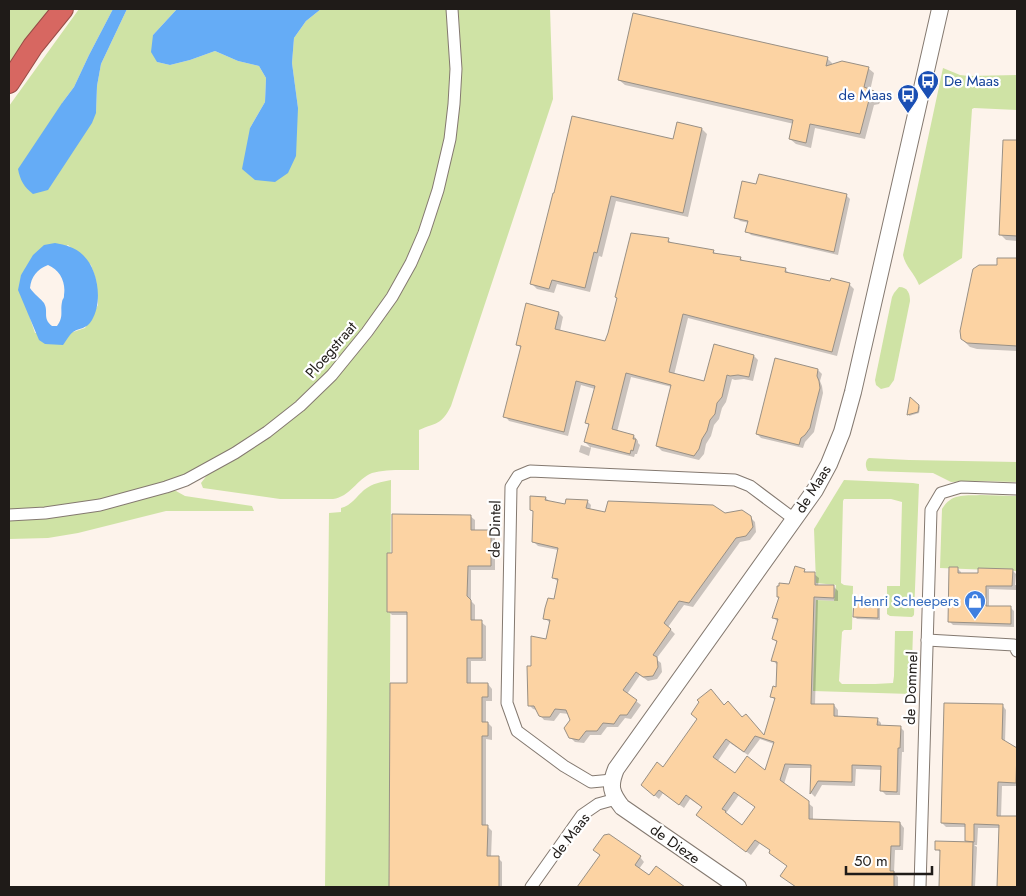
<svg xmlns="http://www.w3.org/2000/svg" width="1026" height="896" viewBox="0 0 1026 896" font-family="Jost,sans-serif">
  <rect width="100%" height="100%" fill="#fdf3eb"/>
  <!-- green -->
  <g fill="#cfe3a5" fill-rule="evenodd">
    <polygon points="9,9 50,9 9,67"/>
    <path d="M 79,9 L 113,9 L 89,55 L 74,87 L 62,103 L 96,113 L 97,86 L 101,64 L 127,9 L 177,9 L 153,35 L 157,62 L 170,65 L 190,60 L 215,51 L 238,61 L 259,66 L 266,78 L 265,102 L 250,128 L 298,108 L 292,63 L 294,38 L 306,21 L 321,9 L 448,9 L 452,68 L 446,139 L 435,188 L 420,232 L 389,294 L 330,372 L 296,402 L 264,428 L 232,449 L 204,466 L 168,482 L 98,502 L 45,509 L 9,510 L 9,106 ZM 68,245 L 91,265 L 96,280 L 98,305 L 85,328 L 73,332 L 35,333 L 30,318 L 21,275 Z"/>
    <path d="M 457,9 L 550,9 L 553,99 L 451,406 C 441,426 436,422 419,430 L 419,470 C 405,470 385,469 372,473 C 357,479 350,497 333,499 L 280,499 L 203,488 L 201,483 L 208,474 L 336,378 L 372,336 L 397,299 L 429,234 L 460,68 L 459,16 Z"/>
    <path d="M 943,68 L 960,75 L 969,76 L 1017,75 L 1017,110 L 974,108 L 972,109 L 962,258 L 919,285 C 915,274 905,266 903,255 Z"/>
    <path d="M 899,287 C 908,287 910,294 910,301 L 894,380 L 889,387 L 881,389 L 876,385 L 875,380 L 892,297 L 894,293 Z"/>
    <path d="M 869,458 L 909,460 L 1017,462 L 1017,482 L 974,481 L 951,482 L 933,473 L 868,471 C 865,467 865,460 869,458 Z"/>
    <path d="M 391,480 L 389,887 L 325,887 L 329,513 L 341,512 L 341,508 C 352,505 356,497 364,490 C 373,483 381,482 391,480 Z"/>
    <polygon points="844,480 913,483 919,484 914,615 912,617 890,616 887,614 887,586 900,586 900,584 902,502 891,499 844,499 843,501 841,583 844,585 853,586 852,629 851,630 844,630 842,632 839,681 842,684 875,684 893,683 894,676 895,631 913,631 911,694 813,691 816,600 834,601 836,585 816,583 814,529"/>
    <polygon points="172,491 176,491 185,496 252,506 254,511 166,511 78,533 48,538 9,539 9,519"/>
    <path d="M 980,495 L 1017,496 L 1017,571 L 940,568 L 942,509 C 952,493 963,496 980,495 Z"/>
  </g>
  <!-- water -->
  <g fill="#65acf6" fill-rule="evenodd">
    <path d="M 113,9 L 127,9 L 101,64 L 97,86 L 96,113 L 92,123 L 48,190 L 33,194 C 24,187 20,180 18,169 L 62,103 L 74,87 L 89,55 Z"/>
    <polygon points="177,9 321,9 306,21 294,38 292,63 298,108 296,156 288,173 275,182 255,180 242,169 250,128 265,102 266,78 259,66 238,61 215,51 190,60 170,65 157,62 151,52 153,35"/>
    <path d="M 55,243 C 65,245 75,247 83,255 C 98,269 103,301 92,320 C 86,330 80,327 73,332 C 69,335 66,341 63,345 L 45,344 L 39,340 L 18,290 L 21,275 L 33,255 L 44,245 ZM 48,265 C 60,270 66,282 64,295 C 64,300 63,297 62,302 C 60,312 64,316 57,326 L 52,326 C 42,318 49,312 44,303 C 42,300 33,293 30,288 C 31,277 37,269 48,265 Z"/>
  </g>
  <!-- shadow -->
  <g fill="#0003" fill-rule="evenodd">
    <polygon points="827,58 832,63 832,65 868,68 874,73 870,91 879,98 880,102 879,104 874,105 865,139 815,128 811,148 796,144 790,139 794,124 625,85 619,80"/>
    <polygon points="677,123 702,129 707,134 688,217 616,201 602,257 599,256 590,292 557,284 554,293 537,289 532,284 554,194 674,140"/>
    <polygon points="1004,141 1017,142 1017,241 1006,240 1000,234"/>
    <polygon points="846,195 850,199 838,255 751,235 747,231 749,223 740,221 736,217"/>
    <polygon points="668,240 673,244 713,251 717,255 740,258 745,262 785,269 790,274 831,282 849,284 854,289 837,356 688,318 674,375 705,382 754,356 758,360 753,381 744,379 735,380 732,379 726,402 722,408 719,419 714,425 711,436 706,444 704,454 699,460 662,451 657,446 672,387 631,377 617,432 634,436 638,441 638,443 640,445 637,454 635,454 634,457 591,447 591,448 585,442 590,426 587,423 595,389 581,385 568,436 509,421 505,416 522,349 517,344 559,313 563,317 560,331 605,343"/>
    <polygon points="999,259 1017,260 1017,351 977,349 970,347 964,341 998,266"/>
    <polygon points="818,370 822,374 820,381 822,386 823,393 814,432 805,442 803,448 761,438 757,434"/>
    <polygon points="911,399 920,407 919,413 909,416"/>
    <polygon points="581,445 591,448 589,456 579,452"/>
    <polygon points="546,498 550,502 566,505 587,501 591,505 590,511 606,514 724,514 750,517 755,522 756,532 750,540 740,542 693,607 684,605 668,627 675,634 656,659 661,663 662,672 657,679 648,681 640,675 627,694 641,705 631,719 625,718 618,727 607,727 601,735 590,735 584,743 575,742 570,737 571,720 569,714 560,713 554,721 544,720 540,715 537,710 533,709 529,705 532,667 547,641 551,623 549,622 545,618 555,600 559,582 553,578 558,550 538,546 534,542 534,512 532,510"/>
    <polygon points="470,516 475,520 475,532 490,532 495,536 495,570 471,570 471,601 475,605 475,622 481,622 486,626 486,661 471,661 471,684 488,684 492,689 492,701 486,701 486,723 488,723 492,727 492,740 486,739 486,827 488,827 492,831 491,858 498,858 502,862 502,887 390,887 391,684 408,684 408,615 392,615 388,611 394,554"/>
    <polygon points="958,569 961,572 961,574 979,574 1012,570 1016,574 1015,585 1017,585 1017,608 1016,607 1016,590 989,589 989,607 1011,608 1014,611 1014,627 953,625 949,621"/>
    <path d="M 804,570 L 808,574 L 814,574 L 819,578 L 818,586 L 834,587 L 838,591 L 838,601 L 818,600 L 815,705 L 834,705 L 838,710 L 838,718 L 877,719 L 881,723 L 881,726 L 900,727 L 904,731 L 904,752 L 902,752 L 900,795 L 886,795 L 881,790 L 882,770 L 856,769 L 855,786 L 822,785 L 815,797 L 811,793 L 812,768 L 789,768 L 784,784 L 813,807 L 813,820 L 900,823 L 904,828 L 903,850 L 895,850 L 894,873 L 898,877 L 898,887 L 796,887 L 782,876 L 788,867 L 771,851 L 760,843 L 751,855 L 702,819 L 703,808 L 690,799 L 684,808 L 663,793 L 659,799 L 647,789 L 663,768 L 724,706 L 764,737 L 776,701 L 771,696 L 777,689 L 777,665 L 773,660 L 778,643 L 773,639 L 778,622 L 774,618 L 780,598 L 778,596 ZM 760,739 L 774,744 L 766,772 L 735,775 L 717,762 L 730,743 L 748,755 ZM 739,795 L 756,807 L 742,826 L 726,813 Z"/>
    <polygon points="878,604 880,606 880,620 857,619 855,617"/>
    <polygon points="1003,706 1006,710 1005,742 1017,750 1017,786 1002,786 1001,817 1017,817 1017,887 999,887 1000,828 978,828 977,845 974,845 977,847 975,887 940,887 941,853 937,849 969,843 966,841 967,827 946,827 942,823"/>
    <polygon points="595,850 640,857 644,862 639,869 650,877 656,868 683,887 583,887 581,884 601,856"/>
  </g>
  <!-- building -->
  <g fill="#fcd3a3" stroke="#999085" fill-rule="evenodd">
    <polygon points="633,13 828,57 826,66 842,61 869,67 864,87 874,91 875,96 873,99 869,100 860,134 810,124 806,143 789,139 793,120 618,80"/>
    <polygon points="572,116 673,139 677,122 702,128 683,213 611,196 597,253 594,252 585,288 552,280 549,289 530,284 553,193 554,193"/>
    <polygon points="1003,140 1017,140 1017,236 999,235"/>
    <polygon points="759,174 847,194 834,252 745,232 748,221 734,218 742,181 756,184"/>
    <polygon points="631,233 669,238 668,242 714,250 713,253 741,257 740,260 786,268 785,272 830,281 831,278 850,283 832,352 683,314 669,372 704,381 714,344 754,355 749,377 738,375 730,376 727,375 722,397 717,403 715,414 710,420 707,431 702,439 699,449 694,456 656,446 671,385 626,373 612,429 634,435 633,439 636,439 633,451 631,450 630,454 584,442 589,424 585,423 595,386 576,381 564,432 503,417 521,346 516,345 526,303 559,312 555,329 605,341 608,333 617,298 615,297"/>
    <polygon points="997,258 1017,258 1017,346 967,343 961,339 960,331 972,273 973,269 979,265 997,265"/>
    <polygon points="775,358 818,369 817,376 819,381 820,388 814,411 810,428 805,435 801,438 799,445 756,434"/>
    <polygon points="910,397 919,405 918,412 907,415"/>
    <polygon points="530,496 546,497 545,500 565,504 566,499 588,500 586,508 605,512 608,501 713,505 725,513 742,510 751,516 753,527 746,536 736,538 689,603 679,601 664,623 671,629 653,655 657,657 658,667 653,676 643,677 636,672 623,690 637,700 627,715 620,715 614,724 603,723 597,731 586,731 579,740 569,738 564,728 570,720 566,710 555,709 550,717 542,717 539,716 534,706 528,706 527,666 531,666 531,636 546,639 550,620 543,619 545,608 548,598 554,599 558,579 552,578 558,548 532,542 533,511 530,510"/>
    <polygon points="392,514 471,515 471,530 491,530 491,566 468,566 467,596 471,600 471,620 482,620 482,658 467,658 467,683 488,683 488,697 482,697 482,722 488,722 488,736 482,736 482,825 488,825 487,856 499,856 499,887 389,887 390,683 407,683 407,612 387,612 387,553 392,553"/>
    <path d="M 795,566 L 805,569 L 804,572 L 815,572 L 815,585 L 834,585 L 834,598 L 814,597 L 811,704 L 834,704 L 834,716 L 878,718 L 877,725 L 901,726 L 900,748 L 898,748 L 897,792 L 880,791 L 881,766 L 852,765 L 852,782 L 818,781 L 810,794 L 811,765 L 785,764 L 780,780 L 809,801 L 809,819 L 900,822 L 900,846 L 891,846 L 890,871 L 894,871 L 894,887 L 796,887 L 780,876 L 787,866 L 769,853 L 770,850 L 755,840 L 746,852 L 696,815 L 702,807 L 686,795 L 679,805 L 659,790 L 654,796 L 641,785 L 657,762 L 663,767 L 697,719 L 691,714 L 699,702 L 697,700 L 711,689 L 724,705 L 728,701 L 742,717 L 746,714 L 764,735 L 775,698 L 770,697 L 773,686 L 776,687 L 777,662 L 771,661 L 777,641 L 772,639 L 778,619 L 772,618 L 779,597 L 777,597 L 777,586 L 779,586 L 779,583 L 789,584 ZM 755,736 L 774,742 L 765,770 L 747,756 L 735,773 L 713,757 L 726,739 L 744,752 ZM 734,792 L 755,807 L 742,825 L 725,812 L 726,811 L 722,809 Z"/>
    <polygon points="949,567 958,567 958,573 978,573 978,568 1013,569 1012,586 986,586 986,606 1011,606 1011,624 948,622"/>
    <polygon points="854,601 878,602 878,618 853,617"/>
    <polygon points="944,703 1003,704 1002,739 1017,748 1016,783 998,782 997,816 1017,816 1017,887 997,887 999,825 974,824 974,842 965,841 965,824 941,823"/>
    <polygon points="609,834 641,856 635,865 649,875 656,866 685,887 577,887 600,855 593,850 604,835"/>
    <polygon points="935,841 973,842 972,887 939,887 940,850 935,850"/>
  </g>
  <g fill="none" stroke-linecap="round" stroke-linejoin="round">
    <!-- street casing -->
    <g stroke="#847970" stroke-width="13">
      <g id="street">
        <polyline points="9,515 45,513 100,505 166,487 186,480 235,453 267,432 300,406 332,375 367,332 392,297 411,263 424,233 438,190 450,139 454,104 456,69 452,9"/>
        <polyline points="927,640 1014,645 1017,651"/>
        <polyline points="612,780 591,782 564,766 517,731 507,703 511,487 518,476 530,471 735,480 750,486 794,519"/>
        <polyline points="531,887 582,815 598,804 616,799"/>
        <polyline points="920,887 931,510 941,493 961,487 1017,489"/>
      </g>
    </g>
    <!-- secondary casing -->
    <g stroke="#847970" stroke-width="18">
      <path id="secondary" d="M 738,887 L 622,807 C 611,793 609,786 616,769 L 815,490 L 829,464 L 842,432 L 853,392 L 940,9"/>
    </g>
    <!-- highway casing -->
    <g stroke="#974c47" stroke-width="22">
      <polyline id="highway" points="9,83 33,46 63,9"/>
    </g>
    <!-- street -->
    <use href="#street" stroke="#fff" stroke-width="11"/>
    <!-- secondary -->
    <use href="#secondary" stroke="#fff" stroke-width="16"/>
    <!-- highway -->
    <use href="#highway" stroke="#d76761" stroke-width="20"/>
  </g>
  <!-- icons -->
  <defs>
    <g id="bus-pin" transform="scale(1.125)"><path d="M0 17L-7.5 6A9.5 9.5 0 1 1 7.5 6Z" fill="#1a4fb4" stroke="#fff"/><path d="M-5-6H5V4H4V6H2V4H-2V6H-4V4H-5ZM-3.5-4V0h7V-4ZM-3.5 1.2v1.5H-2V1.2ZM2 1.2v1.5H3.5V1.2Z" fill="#fff"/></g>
    <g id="shop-pin" transform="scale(1.125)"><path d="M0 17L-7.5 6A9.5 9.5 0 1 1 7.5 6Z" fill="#3f7fe0" stroke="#fff"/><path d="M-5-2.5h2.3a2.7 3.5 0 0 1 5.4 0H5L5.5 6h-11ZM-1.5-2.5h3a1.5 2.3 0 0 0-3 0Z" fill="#fff"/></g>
  </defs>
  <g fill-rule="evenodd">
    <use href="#bus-pin" x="928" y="81"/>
    <use href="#bus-pin" x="908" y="95"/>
    <use href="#shop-pin" x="975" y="601"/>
  </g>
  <g text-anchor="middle" stroke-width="4.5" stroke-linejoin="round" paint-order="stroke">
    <!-- transit labels -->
    <g font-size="15" fill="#164399" stroke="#fff" text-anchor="start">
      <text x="944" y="86">De Maas</text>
      <text x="892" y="100" text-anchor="end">de Maas</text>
    </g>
    <!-- street labels -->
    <g font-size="15" fill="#1f1b18" stroke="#fff">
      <text transform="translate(331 350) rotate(-49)" y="5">Ploegstraat</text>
      <text transform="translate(813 489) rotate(-58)" y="5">de Maas</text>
      <text transform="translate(495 529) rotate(-89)" y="5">de Dintel</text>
      <text transform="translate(911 688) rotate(-88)" y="5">de Dommel</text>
      <text transform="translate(570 836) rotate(-52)" y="5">de Maas</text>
      <text transform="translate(675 844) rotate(35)" y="5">de Dieze</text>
    </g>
    <!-- shop labels -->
    <g font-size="15" fill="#366cbe" stroke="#fff" text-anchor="end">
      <text x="959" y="606">Henri Scheepers</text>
    </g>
  </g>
  <!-- border -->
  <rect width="1026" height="896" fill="none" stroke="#1f1b18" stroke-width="20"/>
  <!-- scale -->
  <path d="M846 866v8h86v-8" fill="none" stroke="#1f1b18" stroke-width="2.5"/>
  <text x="854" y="866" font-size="15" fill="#1f1b18" stroke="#ffffff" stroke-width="4" paint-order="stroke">50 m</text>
</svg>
